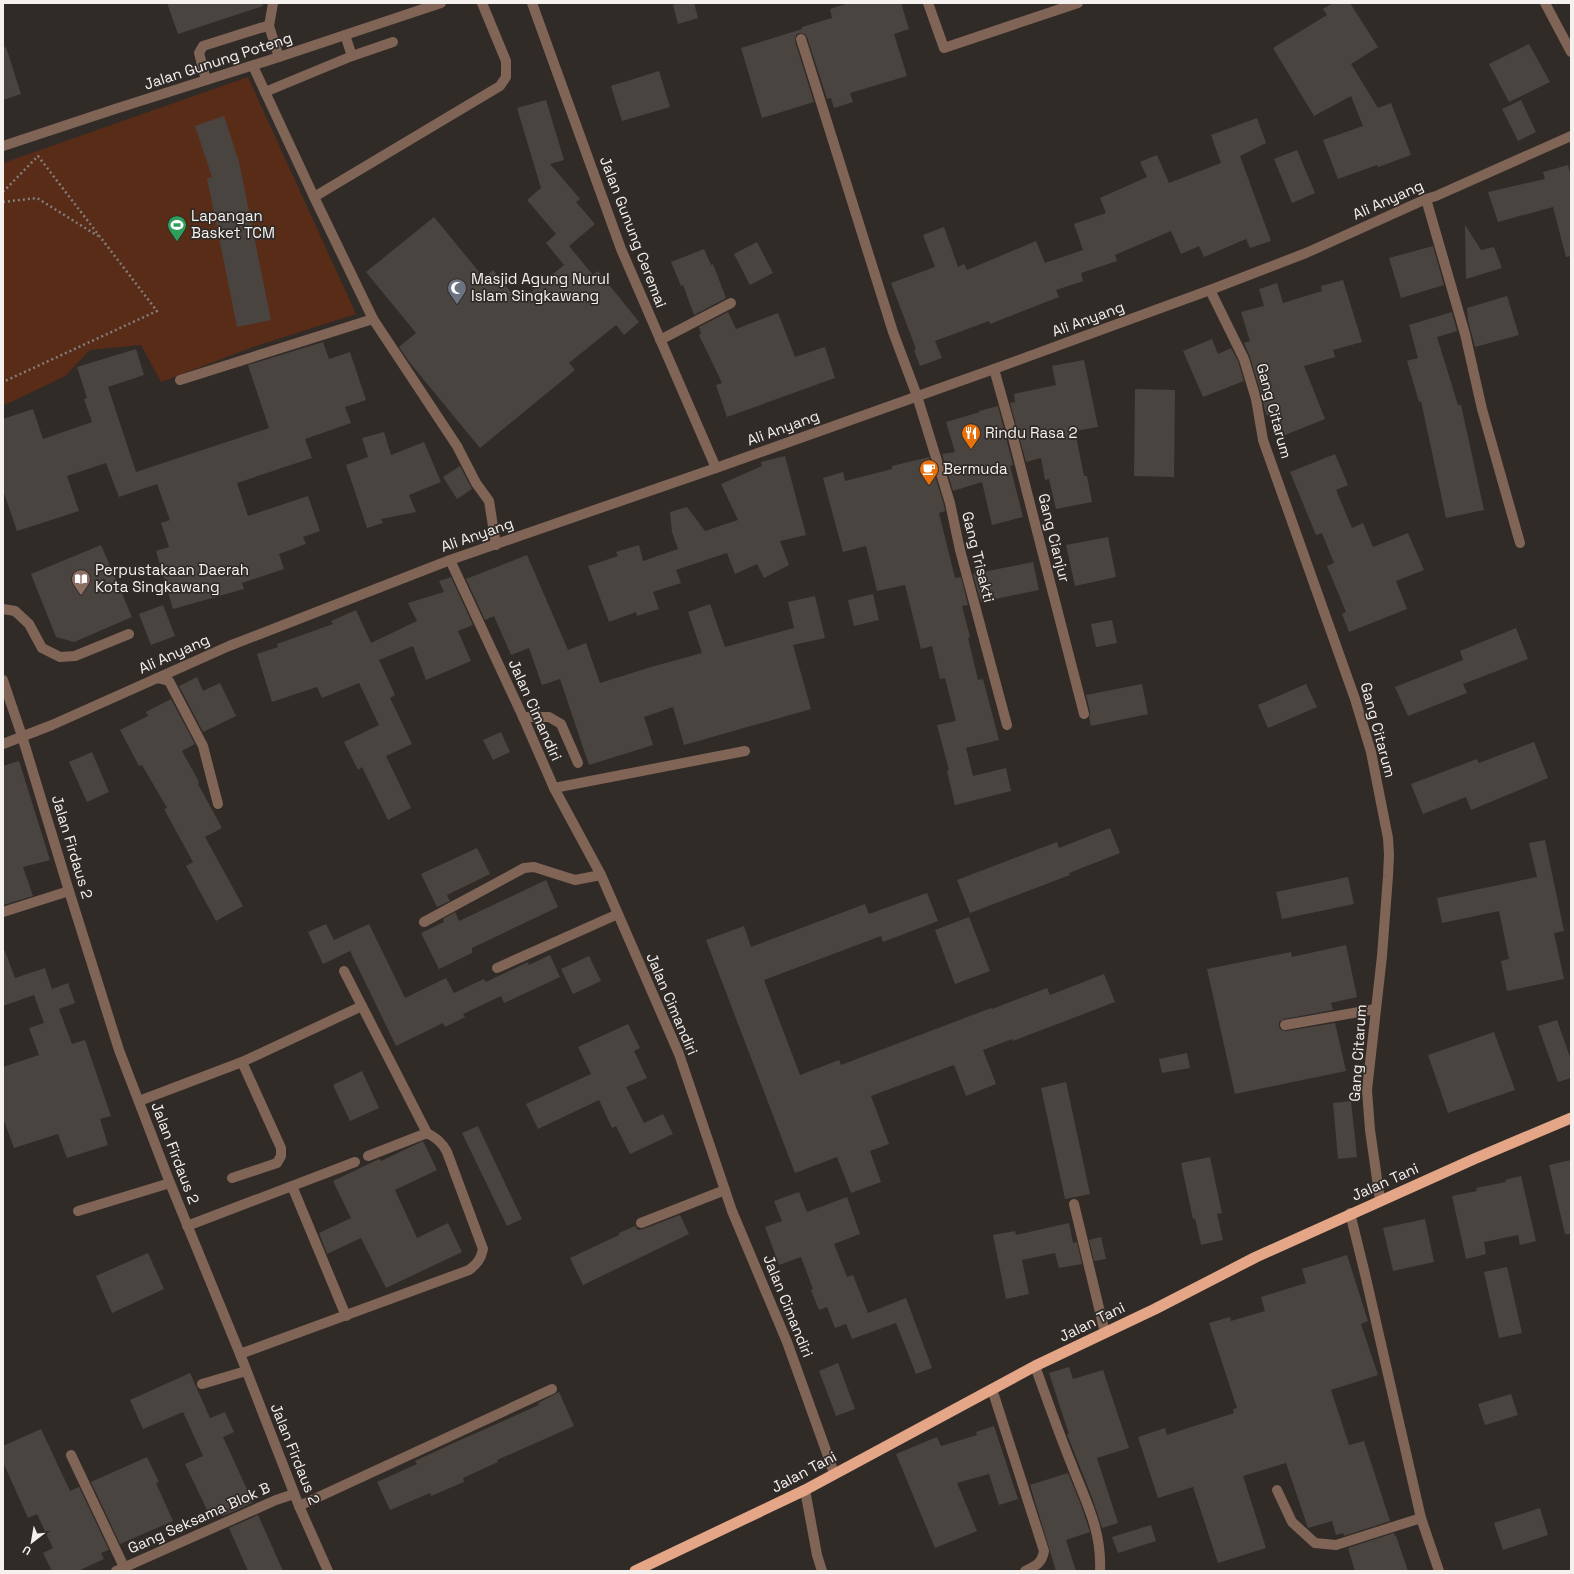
<svg xmlns="http://www.w3.org/2000/svg" width="1574" height="1574" viewBox="0 0 1574 1574" font-family="'Space Grotesk',sans-serif">
  <rect width="100%" height="100%" fill="#312b28"/>
  <!-- green -->
  <polygon fill="#582c17" points="248,77 356,314 253,347 161,382 141,345 90,350 65,376 3,406 3,163"/>
  <!-- building -->
  <g fill="#4a4440">
    <polygon points="167,3 262,3 263,6 178,34"/>
    <polygon points="680,3 694,3 698,18 678,24 673,5"/>
    <polygon points="849,3 901,3 909,29 894,34 907,76 850,93 853,102 834,108 831,98 827,99 807,37 805,34 799,33 796,35 795,41 814,102 762,118 741,48 802,29 802,27 832,18 830,9"/>
    <polygon points="1333,3 1350,3 1378,47 1351,64 1378,108 1391,103 1411,155 1378,167 1377,165 1338,179 1323,140 1363,126 1351,96 1314,116 1273,48 1327,15 1323,9"/>
    <polygon points="1529,44 1550,82 1509,102 1489,64"/>
    <polygon points="6,47 21,94 3,100 3,48"/>
    <polygon points="659,71 670,107 622,121 611,86"/>
    <polygon points="546,100 564,160 550,164 580,199 576,202 595,224 569,246 593,275 598,271 639,322 624,335 616,325 569,363 575,370 480,448 410,363 399,347 416,333 366,272 434,217 484,278 493,270 519,302 564,265 546,243 556,234 527,200 541,188 517,108"/>
    <polygon points="1521,100 1536,132 1518,141 1502,109"/>
    <polygon points="224,116 239,162 271,320 237,327 207,178 212,177 195,126"/>
    <polygon points="1257,118 1266,143 1240,156 1271,241 1250,248 1246,239 1204,257 1199,246 1181,254 1171,231 1115,255 1117,261 1081,273 1083,281 1056,290 1059,297 990,324 989,321 935,341 942,358 920,366 914,350 916,349 891,283 935,267 923,235 944,227 958,267 964,264 967,270 1036,241 1045,263 1083,250 1074,224 1106,213 1100,198 1147,177 1140,162 1157,155 1169,183 1221,163 1211,135"/>
    <polygon points="1297,150 1315,193 1292,203 1274,159"/>
    <polygon points="1568,165 1571,176 1571,256 1566,257 1553,207 1498,222 1488,192 1545,179 1543,172"/>
    <polygon points="1465,225 1481,250 1494,247 1502,268 1466,279"/>
    <polygon points="757,242 773,273 750,285 734,254"/>
    <polygon points="1433,246 1444,285 1401,298 1389,258"/>
    <polygon points="704,249 711,265 713,264 726,298 694,315 683,285 681,286 671,262"/>
    <polygon points="1343,280 1362,342 1333,350 1335,357 1304,366 1325,419 1280,437 1271,414 1267,416 1265,411 1262,397 1250,357 1244,343 1250,341 1241,312 1264,306 1259,289 1277,283 1283,303 1322,291 1321,286"/>
    <polygon points="1507,296 1519,335 1475,347 1468,320 1467,308"/>
    <polygon points="728,312 736,329 778,313 795,357 825,347 835,378 727,417 716,385 722,383 699,335 701,334 699,327"/>
    <polygon points="1452,312 1457,331 1437,337 1458,405 1461,405 1484,510 1446,518 1421,401 1419,402 1407,361 1418,358 1409,325"/>
    <polygon points="1212,339 1218,354 1231,348 1238,361 1244,381 1203,397 1183,351"/>
    <polygon points="323,342 329,359 350,352 366,400 345,407 351,423 305,439 312,458 237,483 248,516 308,496 320,531 303,537 306,544 279,554 284,569 242,583 244,589 173,609 156,551 169,547 161,523 170,520 157,484 119,497 106,463 67,476 79,511 17,531 3,490 3,419 33,409 43,439 92,422 84,399 87,398 77,367 136,349 144,375 108,387 136,472 269,428 248,365"/>
    <polygon points="1084,360 1098,427 1075,431 1084,476 1087,476 1092,502 1056,509 1049,479 1045,480 1041,458 1026,462 1010,403 1015,402 1014,394 1056,385 1052,366"/>
    <polygon points="1135,389 1175,390 1174,477 1134,476"/>
    <polygon points="998,406 1013,465 1010,466 1023,517 992,525 982,482 953,491 942,454 955,452 946,422 980,412 979,411"/>
    <polygon points="384,432 391,455 424,442 441,482 409,495 416,512 381,519 383,523 367,528 346,465 368,457 362,438"/>
    <polygon points="1335,454 1348,485 1336,490 1352,528 1363,523 1373,547 1408,533 1424,570 1396,581 1407,609 1349,632 1342,614 1346,612 1327,566 1334,563 1322,533 1316,535 1290,472"/>
    <polygon points="785,456 806,535 780,541 789,565 764,578 757,564 735,574 727,553 676,570 681,583 653,592 659,609 637,616 636,612 609,622 588,566 618,556 616,552 639,545 643,561 678,549 672,532 670,512 687,507 705,531 738,520 721,484 762,466 761,462"/>
    <polygon points="929,457 944,505 945,511 939,513 955,578 961,577 968,605 962,606 970,637 968,638 978,680 983,679 999,740 966,748 973,776 1006,768 1011,791 955,805 947,771 949,770 937,725 956,721 945,678 940,679 932,646 921,649 905,585 877,591 866,546 843,552 823,478 843,472 845,481 892,469 892,466"/>
    <polygon points="460,466 472,489 457,499 443,477"/>
    <polygon points="1108,537 1116,577 1075,586 1066,545"/>
    <polygon points="101,545 132,617 74,642 56,637 31,574"/>
    <polygon points="527,555 568,650 586,643 600,683 651,667 702,653 688,612 710,604 725,647 794,628 788,602 815,596 825,638 793,645 811,709 684,745 673,707 644,717 653,745 589,765 560,679 542,685 529,648 511,655 494,616 485,620 466,579"/>
    <polygon points="1033,562 1039,590 981,602 973,574"/>
    <polygon points="451,577 473,625 458,631 471,661 426,680 413,646 379,660 395,695 390,698 412,744 386,756 411,808 388,820 362,767 358,770 344,742 379,725 359,683 322,698 317,687 272,702 257,654 278,647 277,644 333,624 331,621 356,610 371,643 417,621 408,603 444,592 439,581"/>
    <polygon points="873,594 879,620 854,626 848,600"/>
    <polygon points="163,605 175,636 151,645 139,614"/>
    <polygon points="1112,620 1117,643 1096,647 1091,624"/>
    <polygon points="1516,628 1528,659 1463,684 1467,693 1408,716 1395,687 1463,660 1460,651"/>
    <polygon points="197,677 203,691 220,683 236,716 203,732 179,686"/>
    <polygon points="1142,684 1148,714 1091,726 1089,717 1090,712 1086,695"/>
    <polygon points="1306,684 1317,707 1268,728 1258,705"/>
    <polygon points="171,699 195,744 182,751 199,782 198,784 222,828 205,837 243,906 216,921 186,866 193,862 164,809 167,808 142,765 139,766 120,730 148,716 146,712"/>
    <polygon points="501,732 510,752 493,760 483,740"/>
    <polygon points="1534,742 1548,778 1471,810 1466,797 1423,814 1411,784 1477,759 1479,763"/>
    <polygon points="92,752 109,792 87,802 69,762"/>
    <polygon points="19,761 50,860 23,867 33,896 3,905 3,766"/>
    <polygon points="1110,828 1120,853 1069,873 1070,875 970,913 957,880 1057,842 1059,848"/>
    <polygon points="1545,840 1564,931 1554,933 1564,979 1507,991 1501,961 1509,959 1499,911 1442,923 1437,898 1537,877 1529,843"/>
    <polygon points="477,848 490,874 447,895 450,901 437,907 421,874"/>
    <polygon points="1348,877 1354,904 1282,919 1276,892"/>
    <polygon points="546,880 558,907 472,948 472,953 439,969 421,933 444,922 443,919 455,912 459,921"/>
    <polygon points="927,893 938,921 883,942 881,936 764,980 800,1075 839,1060 841,1065 991,1008 992,1009 1047,988 1050,995 1104,974 1115,1002 1013,1041 1012,1039 983,1050 996,1084 966,1096 954,1065 871,1096 889,1144 870,1151 881,1182 851,1193 837,1157 795,1173 706,940 744,926 751,947 865,904 869,914"/>
    <polygon points="969,917 990,971 955,984 935,930"/>
    <polygon points="326,924 334,940 369,924 405,998 446,978 454,993 484,979 486,982 528,962 529,965 550,955 560,977 504,1003 501,996 463,1014 465,1017 445,1027 443,1023 396,1046 350,951 323,964 308,932"/>
    <polygon points="1346,945 1357,997 1331,1003 1333,1010 1284,1019 1279,1022 1279,1026 1280,1029 1286,1031 1335,1023 1346,1071 1235,1094 1207,969 1291,952 1292,957"/>
    <polygon points="3,951 5,951 15,978 45,968 52,989 68,983 75,1003 59,1009 72,1044 85,1040 111,1116 100,1119 108,1145 67,1158 58,1134 14,1148 3,1118 3,1067 39,1055 29,1028 44,1023 34,995 3,1006"/>
    <polygon points="589,956 601,981 573,994 561,969"/>
    <polygon points="1557,1020 1571,1060 1571,1078 1558,1082 1538,1026"/>
    <polygon points="628,1024 640,1048 634,1051 647,1078 626,1087 644,1123 663,1114 673,1134 630,1154 616,1126 612,1128 599,1100 538,1129 526,1104 591,1074 578,1047"/>
    <polygon points="1494,1032 1515,1090 1448,1113 1428,1055"/>
    <polygon points="1187,1053 1190,1068 1162,1073 1159,1059"/>
    <polygon points="362,1071 379,1108 350,1121 333,1085"/>
    <polygon points="1066,1082 1090,1194 1065,1199 1041,1088"/>
    <polygon points="1351,1101 1357,1157 1338,1159 1333,1103"/>
    <polygon points="478,1126 522,1219 507,1226 462,1133"/>
    <polygon points="423,1141 437,1170 395,1190 417,1238 448,1223 462,1252 386,1288 361,1238 327,1254 319,1233 351,1218 333,1181 379,1159 381,1161"/>
    <polygon points="1210,1157 1222,1213 1217,1214 1223,1240 1201,1245 1195,1218 1193,1219 1181,1163"/>
    <polygon points="1571,1160 1571,1234 1565,1234 1549,1165"/>
    <polygon points="1521,1176 1536,1241 1520,1245 1518,1235 1484,1242 1486,1254 1466,1259 1452,1196 1477,1191 1476,1188 1506,1182 1505,1180"/>
    <polygon points="799,1192 807,1212 847,1197 860,1234 834,1244 847,1277 853,1275 868,1313 906,1298 932,1368 916,1374 896,1323 852,1339 846,1324 835,1328 827,1307 819,1310 811,1290 813,1289 801,1257 779,1265 765,1227 782,1221 774,1201"/>
    <polygon points="680,1215 689,1234 583,1285 570,1258 619,1235 619,1233 635,1226 638,1230 643,1229"/>
    <polygon points="1425,1219 1434,1262 1393,1271 1383,1228"/>
    <polygon points="1069,1223 1073,1243 1077,1242 1082,1264 1059,1268 1055,1253 1022,1260 1029,1294 1006,1299 993,1235 1015,1231 1016,1235"/>
    <polygon points="1101,1237 1106,1259 1094,1261 1089,1240"/>
    <polygon points="148,1253 164,1289 112,1313 96,1276"/>
    <polygon points="1347,1255 1368,1321 1361,1324 1378,1375 1331,1390 1349,1445 1364,1441 1390,1521 1344,1536 1343,1533 1336,1535 1332,1521 1308,1528 1286,1463 1243,1476 1266,1548 1218,1563 1193,1487 1158,1498 1138,1437 1165,1428 1167,1435 1234,1413 1233,1409 1237,1408 1209,1323 1230,1317 1231,1321 1265,1311 1261,1297 1306,1283 1302,1269"/>
    <polygon points="1507,1267 1522,1333 1499,1338 1484,1272"/>
    <polygon points="838,1363 855,1409 836,1416 819,1371"/>
    <polygon points="1069,1367 1073,1379 1103,1370 1129,1448 1097,1458 1118,1523 1102,1528 1093,1500 1067,1434 1069,1434 1049,1373"/>
    <polygon points="190,1373 210,1418 225,1412 234,1432 223,1437 250,1496 249,1496 252,1503 223,1516 220,1509 209,1514 185,1464 203,1456 183,1412 143,1429 130,1400"/>
    <polygon points="559,1392 574,1426 497,1460 498,1462 463,1478 464,1482 431,1496 430,1493 390,1510 377,1482 417,1464 415,1461 458,1441 539,1405 538,1403"/>
    <polygon points="1511,1394 1518,1415 1485,1425 1478,1404"/>
    <polygon points="994,1426 1018,1499 999,1505 989,1474 957,1483 977,1531 935,1548 896,1454 937,1437 941,1446 977,1435 976,1432"/>
    <polygon points="41,1429 70,1491 79,1487 109,1550 101,1553 104,1559 78,1571 52,1571 43,1553 53,1548 37,1514 28,1518 3,1462 3,1446"/>
    <polygon points="147,1457 159,1482 156,1483 173,1521 120,1544 91,1482"/>
    <polygon points="1068,1473 1081,1505 1090,1532 1066,1540 1076,1571 1056,1571 1030,1485"/>
    <polygon points="1540,1508 1548,1535 1503,1550 1494,1523"/>
    <polygon points="258,1515 283,1571 248,1571 229,1528"/>
    <polygon points="1151,1525 1156,1541 1118,1553 1112,1537"/>
    <polygon points="1394,1533 1395,1536 1396,1536 1408,1571 1355,1571 1348,1548"/>
  </g>
  <g fill="none" stroke-linecap="round" stroke-linejoin="round">
    <!-- path -->
    <g stroke="#837e7b" stroke-width="2.5" stroke-dasharray="2 3" stroke-linecap="butt">
      <polyline points="3,192 38,156 157,311 3,382"/>
      <polyline points="3,202 37,198 98,236"/>
    </g>
    <!-- service -->
    <g stroke="#806456" stroke-width="10">
      <polyline points="269,26 273,3"/>
      <polyline points="345,35 352,56 393,42"/>
      <polyline points="253,66 314,197"/>
      <polyline points="206,80 199,53 203,46 260,28 269,26 279,57"/>
      <polyline points="265,92 352,56"/>
      <polyline points="1426,199 1465,334 1482,409 1520,543"/>
      <polyline points="373,319 457,446 476,483 489,501 496,545"/>
      <polyline points="180,380 373,319 314,197 500,86 506,77 506,61 482,3"/>
      <polyline points="3,609 15,611 29,624 42,648 60,657 75,656 129,634"/>
      <polyline points="157,678 169,681 203,746 218,804"/>
      <polyline points="523,717 549,717 561,724 578,763"/>
      <polyline points="554,788 745,751"/>
      <polyline points="3,912 69,891"/>
      <polyline points="424,922 524,868 534,867 575,880 601,875"/>
      <polyline points="497,968 618,914"/>
      <polyline points="1285,1025 1376,1009"/>
      <polyline points="139,1101 242,1062 362,1006"/>
      <polyline points="368,1156 427,1133"/>
      <polyline points="232,1178 277,1163 281,1156 281,1148 242,1062"/>
      <polyline points="292,1186 346,1316"/>
      <polyline points="1074,1204 1105,1333"/>
      <polyline points="78,1211 170,1183"/>
      <polyline points="641,1223 725,1190"/>
      <polyline points="187,1226 355,1162"/>
      <path d="M 240,1354 L 469,1270 C 477,1264 481,1259 483,1249 L 447,1152 C 442,1142 436,1138 427,1133 L 344,971"/>
      <polyline points="202,1384 246,1371"/>
      <path d="M 992,1389 L 1044,1551 C 1042,1563 1036,1566 1025,1571"/>
      <polyline points="71,1455 124,1567"/>
      <polyline points="1277,1490 1292,1522 1315,1543 1336,1545 1421,1518"/>
    </g>
    <!-- minor -->
    <g stroke="#806456" stroke-width="10">
      <polyline points="532,3 621,249 716,468"/>
      <polyline points="928,3 944,48 1078,3"/>
      <polyline points="1545,3 1571,52"/>
      <polyline points="801,39 893,332 917,396 950,503 960,550 1007,725"/>
      <polyline points="3,146 115,109 279,57 441,3"/>
      <polyline points="1210,290 1244,359 1256,399 1263,440 1355,699 1371,752 1388,838 1389,855 1388,876 1382,956 1367,1090 1370,1130 1380,1200"/>
      <polyline points="660,340 731,303"/>
      <polyline points="994,369 1010,426 1084,714"/>
      <polyline points="450,560 523,717 554,788 601,875 679,1054 732,1211 787,1342 834,1473"/>
      <polyline points="22,736 69,891 119,1050 170,1183 240,1354 299,1506 328,1571"/>
      <polyline points="1350,1213 1365,1274 1421,1518 1439,1571"/>
      <path d="M 1035,1366 C 1047,1399 1058,1431 1071,1463 C 1085,1500 1102,1530 1100,1571"/>
      <polyline points="805,1490 817,1555 822,1571"/>
      <polyline points="299,1506 552,1389"/>
      <polyline points="116,1571 276,1500 294,1494"/>
    </g>
    <!-- tertiary -->
    <g stroke="#806456" stroke-width="10">
      <polyline points="3,680 22,736"/>
      <polyline points="3,744 52,725 229,646 450,560 716,468 994,369 1210,290 1306,253 1426,199 1436,196 1571,136"/>
    </g>
    <!-- trunk -->
    <polyline stroke="#e4a686" stroke-width="11" points="635,1571 805,1490 1035,1366 1155,1309 1256,1257 1474,1159 1571,1118"/>
  </g>
  <!-- icons -->
  <defs>
    <g id="stadium-pin" transform="scale(1)"><path d="M0 17L-7.5 6A9.5 9.5 0 1 1 7.5 6Z" fill="#2e9e5b" stroke="#312b28"/><path d="M0-5a6.5 5 0 1 0 0 10a6.5 5 0 1 0 0-10ZM-3.5-1.8h7v3.6h-7Z" fill="#fff"/></g>
    <g id="mosque-pin" transform="scale(1)"><path d="M0 17L-7.5 6A9.5 9.5 0 1 1 7.5 6Z" fill="#6b7280" stroke="#312b28"/><path d="M3.5-4.9A6 6 0 1 0 3.5 4.9A5 5 0 1 1 3.5-4.9Z" fill="#fff"/></g>
    <g id="restaurant-pin" transform="scale(1)"><path d="M0 17L-7.5 6A9.5 9.5 0 1 1 7.5 6Z" fill="#e8710a" stroke="#312b28"/><path d="M-5-6h1v4h1v-4h1v4h1v-4h1v5L-1.5 .5V6h-2V.5L-5-1ZM5-6V6H3V1.5H1.5Q1.5-4 5-6Z" fill="#fff"/></g>
    <g id="cafe-pin" transform="scale(1)"><path d="M0 17L-7.5 6A9.5 9.5 0 1 1 7.5 6Z" fill="#e8710a" stroke="#312b28"/><path d="M-5.5-4.5H6V0H3Q3 3.5 0 3.5H-2.5Q-5.5 3.5-5.5 0ZM3-3.2v2h1.7v-2ZM-6 4.5H4V6H-6Z" fill="#fff"/></g>
    <g id="library-pin" transform="scale(1)"><path d="M0 17L-7.5 6A9.5 9.5 0 1 1 7.5 6Z" fill="#8d6e63" stroke="#312b28"/><path d="M-6-4Q-3-5.5-.7-3.5V5Q-3 3-6 4ZM6-4Q3-5.5 .7-3.5V5Q3 3 6 4Z" fill="#fff"/></g>
  </defs>
  <g fill-rule="evenodd">
    <use href="#stadium-pin" x="177" y="225"/>
    <use href="#mosque-pin" x="457" y="288"/>
    <use href="#restaurant-pin" x="971" y="433"/>
    <use href="#cafe-pin" x="929" y="469"/>
    <use href="#library-pin" x="81" y="579"/>
  </g>
  <g text-anchor="middle" stroke-width="3.5" stroke-linejoin="round" paint-order="stroke">
    <!-- street labels -->
    <g font-size="15" fill="#f5f1ef" stroke="#312b28">
      <text transform="translate(218 61) rotate(-18)" y="5">Jalan Gunung Poteng</text>
      <text transform="translate(1388 200) rotate(-24)" y="5">Ali Anyang</text>
      <text transform="translate(633 232) rotate(69)" y="5">Jalan Gunung Ceremai</text>
      <text transform="translate(1088 319) rotate(-20)" y="5">Ali Anyang</text>
      <text transform="translate(1274 411) rotate(75)" y="5">Gang Citarum</text>
      <text transform="translate(783 428) rotate(-20)" y="5">Ali Anyang</text>
      <text transform="translate(477 535) rotate(-19)" y="5">Ali Anyang</text>
      <text transform="translate(1054 538) rotate(76)" y="5">Gang Cianjur</text>
      <text transform="translate(978 557) rotate(76)" y="5">Gang Trisakti</text>
      <text transform="translate(174 654) rotate(-24)" y="5">Ali Anyang</text>
      <text transform="translate(535 710) rotate(66)" y="5">Jalan Cimandiri</text>
      <text transform="translate(1378 730) rotate(75)" y="5">Gang Citarum</text>
      <text transform="translate(72 847) rotate(73)" y="5">Jalan Firdaus 2</text>
      <text transform="translate(672 1004) rotate(67)" y="5">Jalan Cimandiri</text>
      <text transform="translate(1358 1053) rotate(-86)" y="5">Gang Citarum</text>
      <text transform="translate(175 1153) rotate(69)" y="5">Jalan Firdaus 2</text>
      <text transform="translate(1385 1182) rotate(-24)" y="5">Jalan Tani</text>
      <text transform="translate(788 1306) rotate(68)" y="5">Jalan Cimandiri</text>
      <text transform="translate(1092 1322) rotate(-26)" y="5">Jalan Tani</text>
      <text transform="translate(295 1454) rotate(68)" y="5">Jalan Firdaus 2</text>
      <text transform="translate(804 1472) rotate(-28)" y="5">Jalan Tani</text>
      <text transform="translate(199 1518) rotate(-24)" y="5">Gang Seksama Blok B</text>
    </g>
    <!-- poi labels -->
    <g font-size="15" fill="#f5f1ef" stroke="#312b28" text-anchor="start">
      <text x="191" y="221">Lapangan<tspan x="191" dy="17">Basket TCM</tspan></text>
      <text x="471" y="284">Masjid Agung Nurul<tspan x="471" dy="17">Islam Singkawang</tspan></text>
      <text x="985" y="438">Rindu Rasa 2</text>
      <text x="943" y="474">Bermuda</text>
      <text x="95" y="575">Perpustakaan Daerah<tspan x="95" dy="17">Kota Singkawang</tspan></text>
    </g>
  </g>
  <!-- border -->
  <rect width="1574" height="1574" fill="none" stroke="#f5f1ef" stroke-width="8"/>
  <!-- north arrow -->
  <g transform="translate(32 1542) rotate(211)" stroke="#312b28" stroke-width="3" paint-order="stroke">
  <path d="M0-3L7 15L0 10L-7 15Z" fill="#f5f1ef"/>
  <text y="-6" font-size="11" font-weight="bold" text-anchor="middle" fill="#f5f1ef">U</text>
  </g>
</svg>
